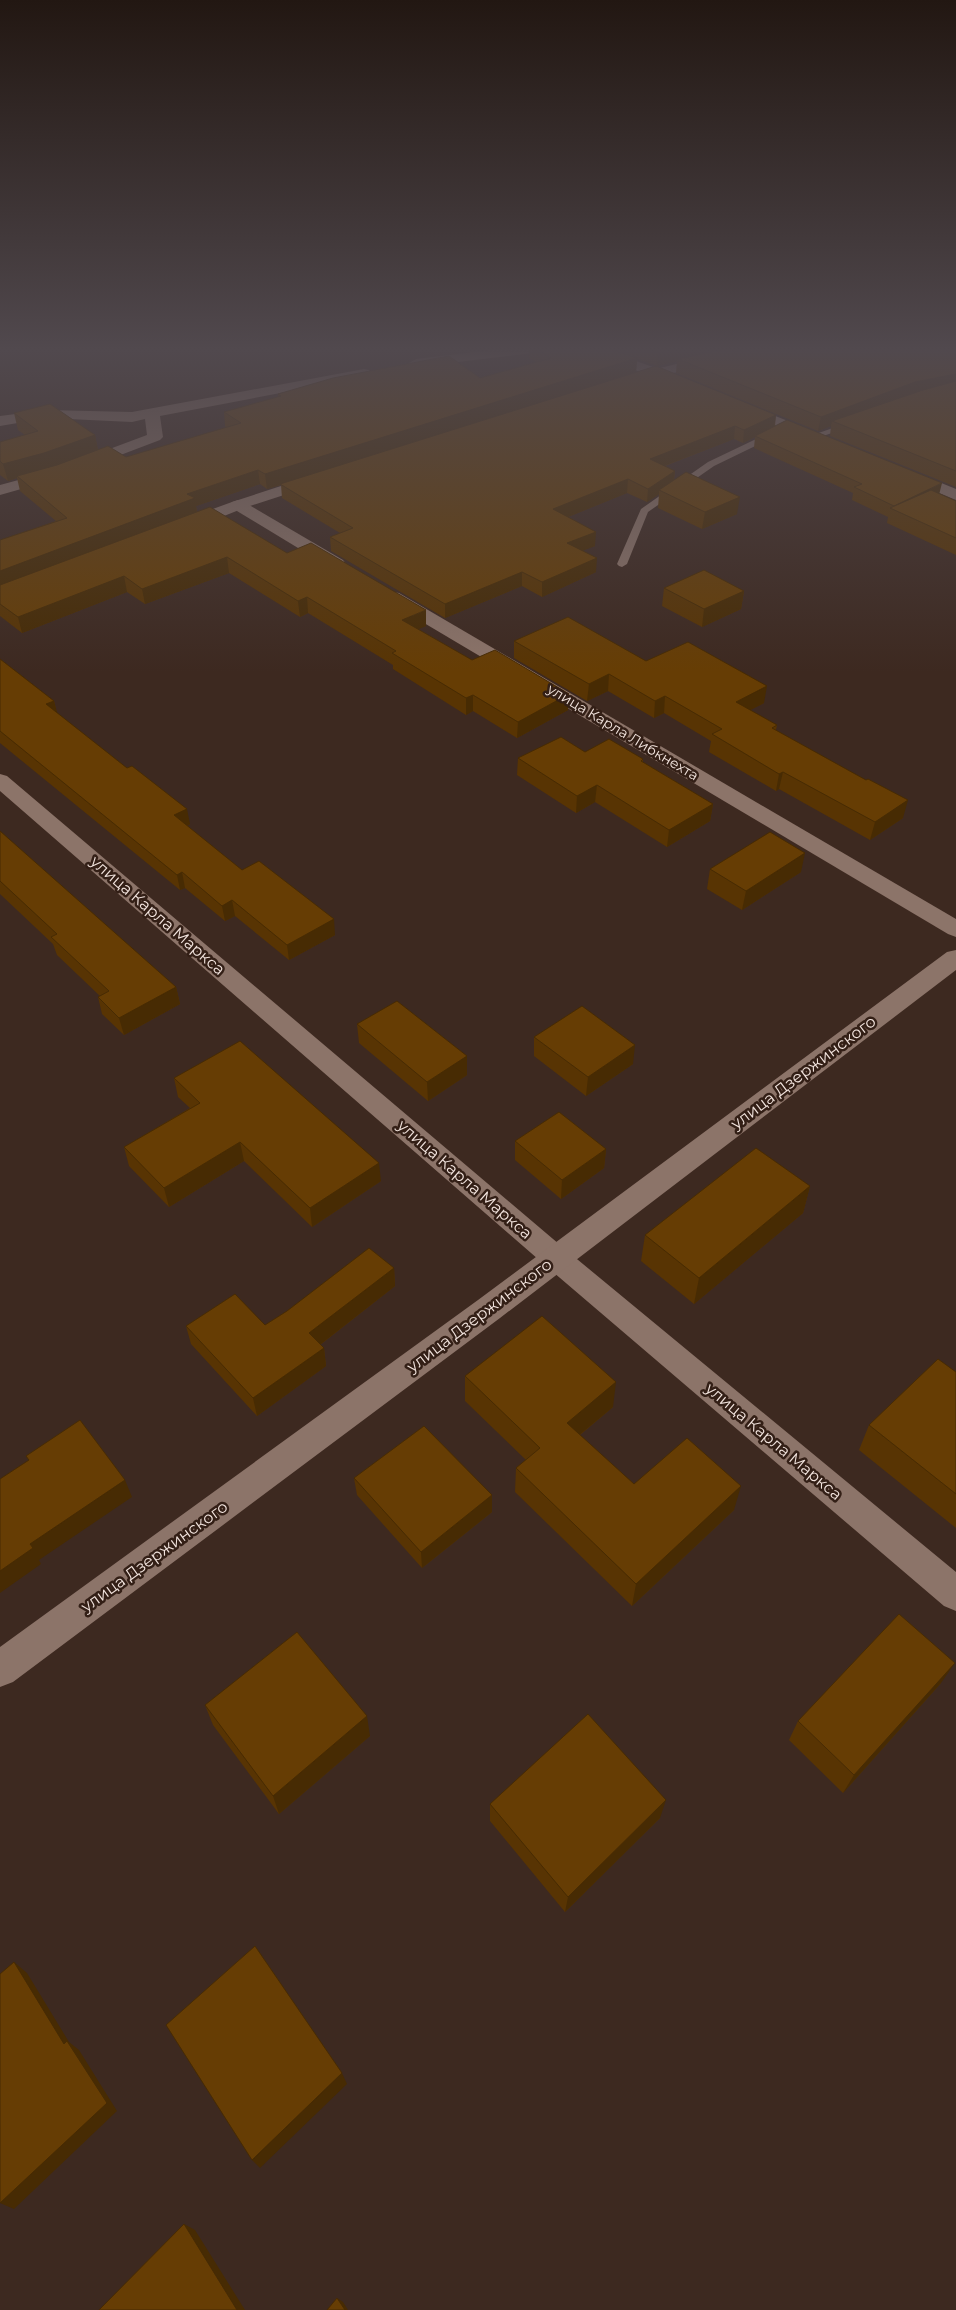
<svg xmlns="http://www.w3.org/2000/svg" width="956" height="2310" viewBox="0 0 956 2310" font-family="Montserrat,sans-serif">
  <rect width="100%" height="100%" fill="#3d2920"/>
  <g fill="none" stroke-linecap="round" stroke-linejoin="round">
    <!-- service -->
    <g fill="#8c7469" fill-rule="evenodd">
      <polygon points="850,422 853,422 853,426 814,439 810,436"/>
      <polygon points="771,432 775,435 774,437 714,466 648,512 627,564 622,567 619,566 617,564 641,509 708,462"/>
    </g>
    <!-- minor -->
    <g fill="#8c7469" fill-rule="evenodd">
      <polygon points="500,349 540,349 533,353 416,367 409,363 416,359"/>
      <polygon points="582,349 602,349 687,379 689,382 687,385 677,385 584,352"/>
      <polygon points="364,369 369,370 371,373 369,376 160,416 163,437 160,440 60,478 0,495 0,485 48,472 147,435 145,419 132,422 47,418 0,426 0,416 47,410 132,412"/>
      <polygon points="740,402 821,434 824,437 821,440 811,440 735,409 733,406 735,403"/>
      <polygon points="907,469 956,489 956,500 901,477 899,474 901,471"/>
      <polygon points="238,500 244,502 343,560 346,564 343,568 331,568 232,508 230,505 232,502"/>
      <polygon points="393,592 399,593 956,919 956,937 948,934 387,601 384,597 387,593"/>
      <polygon points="0,774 7,776 566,1250 956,1572 956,1611 944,1606 546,1266 0,791"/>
    </g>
    <!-- secondary -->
    <g fill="#8c7469" fill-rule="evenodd">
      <polygon points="738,349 762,349 760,352 628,384 621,380 623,377"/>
      <polygon points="318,474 324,476 326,479 324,482 244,508 189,530 177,530 175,526 177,522 232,502"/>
      <polygon points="956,950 956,970 500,1318 13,1682 0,1687 0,1647 478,1300 947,952"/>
    </g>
  </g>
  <!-- wall -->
  <g fill="#583403">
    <polygon points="529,349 956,349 956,487 830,436 831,426 818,431 676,373 677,361 657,366 637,359 636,372 406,445 776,415 775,426 956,501 956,555 887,523 888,517 852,500 853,493 754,448 755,437 743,443 734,439 665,466 675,471 674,480 737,514 702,529 658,508 659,494 647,502 627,493 568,517 595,546 583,550 596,572 542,597 522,586 445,618 331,551 330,537 340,533 282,498 281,485 267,489 260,484 196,506 197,512 287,553 426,626 418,629 472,660 569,694 568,710 517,738 473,711 466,715 393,669 393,665 308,613 300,617 229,573 145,604 127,592 22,633 0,616 0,540 56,521 20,491 17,478 8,481 0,475 0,442 25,435 18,430 14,413 95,435 98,450 126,457 227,428 225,426 224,412 278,397 278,394 480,378 536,362 529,358"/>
    <polygon points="664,588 744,591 741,609 702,627 662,606"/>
    <polygon points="514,641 646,661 764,703 750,710 777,725 776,730 903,818 870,840 779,789 776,791 709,752 711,741 664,713 654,718 608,691 587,701 514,658"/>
    <polygon points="0,659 54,701 57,713 190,824 187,826 242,870 335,935 289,960 235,916 225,921 185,888 180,890 0,743"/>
    <polygon points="585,752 643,759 643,762 713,804 710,821 667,847 595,802 576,813 517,775 518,758"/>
    <polygon points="0,831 176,987 180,1004 124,1035 102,1014 98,997 100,996 57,955 53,944 0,894"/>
    <polygon points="710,869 801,872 742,910 707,889"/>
    <polygon points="357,1024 467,1075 428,1101 359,1043"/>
    <polygon points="534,1037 633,1064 586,1096 534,1056"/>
    <polygon points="174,1078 381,1181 312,1227 244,1161 169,1207 129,1166 124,1147 190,1108 178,1097"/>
    <polygon points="515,1141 606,1149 604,1168 561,1199 515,1160"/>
    <polygon points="810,1186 803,1213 694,1304 641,1261 645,1235"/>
    <polygon points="394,1268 395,1286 320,1345 324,1348 326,1366 257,1416 191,1344 186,1326 265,1325"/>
    <polygon points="956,1372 956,1528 859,1450 869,1425"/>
    <polygon points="465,1376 613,1407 580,1435 634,1484 734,1510 632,1606 515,1492 516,1468 526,1460 465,1401"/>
    <polygon points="354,1478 492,1512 422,1568 357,1495"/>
    <polygon points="941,1683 843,1793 789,1740 798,1721"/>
    <polygon points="205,1705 370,1736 279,1814 213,1725"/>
    <polygon points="490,1804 660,1818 565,1912 490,1821"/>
  </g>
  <!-- shaded-wall -->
  <g fill="#472b03">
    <polygon points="672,349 730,349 678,359 677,361 657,366 658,352"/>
    <polygon points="637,358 636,372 267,489 265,474"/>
    <polygon points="956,374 956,387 832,421 831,426 818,431 821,417 915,382"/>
    <polygon points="776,415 774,428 755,436 755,437 743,443 744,430"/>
    <polygon points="735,426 734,439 648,472 650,459"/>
    <polygon points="95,435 98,451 19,478 17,476 17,478 8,481 3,464"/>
    <polygon points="258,470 260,484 196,506 197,513 0,588 0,571 187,494"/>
    <polygon points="675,471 673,484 659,490 659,494 647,502 648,489"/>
    <polygon points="628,479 627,493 553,523 553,509"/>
    <polygon points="942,483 939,495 894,506"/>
    <polygon points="740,497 737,514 702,529 705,512"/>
    <polygon points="596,532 595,546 567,557 567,543"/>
    <polygon points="227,557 229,573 145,604 142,589"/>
    <polygon points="597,558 596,572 542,597 542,582"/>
    <polygon points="522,572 522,586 445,618 445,604"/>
    <polygon points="124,576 127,592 22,633 18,617"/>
    <polygon points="744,591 741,609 702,627 704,609"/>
    <polygon points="307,597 308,613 300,617 298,601"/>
    <polygon points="426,610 426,626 403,636 402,620"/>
    <polygon points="609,674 608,691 587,701 589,684"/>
    <polygon points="767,686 764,703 733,719 736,702"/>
    <polygon points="569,694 568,710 517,738 518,722"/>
    <polygon points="473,695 473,711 466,715 466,698"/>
    <polygon points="665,696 664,713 654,718 655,701"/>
    <polygon points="54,701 58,716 46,704"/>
    <polygon points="783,772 779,789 776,791 779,774"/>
    <polygon points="597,785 595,802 576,813 577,796"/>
    <polygon points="908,800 903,818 870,840 875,822"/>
    <polygon points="713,804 710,821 667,847 669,830"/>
    <polygon points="187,809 190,824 177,831 174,815"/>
    <polygon points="805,853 801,872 742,910 746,891"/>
    <polygon points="182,872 185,888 180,890 177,875"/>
    <polygon points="232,900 235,916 225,921 222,906"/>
    <polygon points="334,919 335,935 289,960 287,945"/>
    <polygon points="176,987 180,1004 124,1035 119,1018"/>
    <polygon points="635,1045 633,1064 586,1096 588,1077"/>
    <polygon points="467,1056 467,1075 428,1101 427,1082"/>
    <polygon points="240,1142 244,1161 169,1207 164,1188"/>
    <polygon points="606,1149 604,1168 561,1199 562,1180"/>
    <polygon points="379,1163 381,1181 312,1227 310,1208"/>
    <polygon points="810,1186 803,1213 694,1304 699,1278"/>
    <polygon points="394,1268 395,1286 312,1351 309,1333"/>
    <polygon points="324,1348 326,1366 257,1416 253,1398"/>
    <polygon points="616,1382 613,1407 565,1447 567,1423"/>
    <polygon points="125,1480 132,1497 39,1560 41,1564 0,1593 0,1571 30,1544"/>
    <polygon points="741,1486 734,1510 632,1606 636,1584"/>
    <polygon points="492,1495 492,1512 422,1568 421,1552"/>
    <polygon points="955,1663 941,1683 843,1793 854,1775"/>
    <polygon points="367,1716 370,1736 279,1814 273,1796"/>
    <polygon points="666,1800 660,1818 565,1912 568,1897"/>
    <polygon points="14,1962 27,1973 69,2042 79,2050 117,2111 14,2209 0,2203 64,2044"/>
    <polygon points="342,2073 347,2084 260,2168 252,2160"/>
    <polygon points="184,2224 195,2230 245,2310 237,2310"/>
    <polygon points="337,2298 343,2302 348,2310 345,2310"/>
  </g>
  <!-- building -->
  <g fill="#663d04" stroke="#472b03">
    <polygon points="537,349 610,349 637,358 265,474 258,470 187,494 195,498 0,571 0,540 67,518 17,476 57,465 108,446 126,457 241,423 224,412 281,396 278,394 333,378 449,356 480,378 551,358"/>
    <polygon points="649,349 672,349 658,352"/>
    <polygon points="724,349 956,349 956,374 915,382 821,417 678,359"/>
    <polygon points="656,366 776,415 744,430 735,426 650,459 675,471 648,489 628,479 553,509 596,532 567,543 597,558 542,582 522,572 445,604 330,537 353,528 280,484"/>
    <polygon points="956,381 956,471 832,421 923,390"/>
    <polygon points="50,404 95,435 44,453 3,464 0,461 0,442 38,431 14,413"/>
    <polygon points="787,420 942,483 894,506 854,487 862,484 755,436"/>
    <polygon points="686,472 740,497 705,512 659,490"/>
    <polygon points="931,490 956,501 956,538 890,508"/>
    <polygon points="210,507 287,553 311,543 426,610 402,620 472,660 495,650 569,694 518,722 473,695 466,698 392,653 396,651 307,597 298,601 227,557 142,589 124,576 18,617 0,604 0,585"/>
    <polygon points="704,570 744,591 704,609 664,588"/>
    <polygon points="568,617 646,661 688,642 767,686 736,702 777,725 772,728 866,780 868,779 908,800 875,822 783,772 779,774 712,734 722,729 665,696 655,701 609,674 589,684 514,641"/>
    <polygon points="0,659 54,701 46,704 127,768 132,766 187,809 174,815 242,870 259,861 334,919 287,945 232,900 222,906 182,872 177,875 0,731"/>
    <polygon points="561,737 585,752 609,739 643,759 641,761 713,804 669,830 597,785 577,796 518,758"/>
    <polygon points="0,831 176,987 119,1018 98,997 109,991 51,937 57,934 0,881"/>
    <polygon points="770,832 805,853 746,891 710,869"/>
    <polygon points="397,1001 467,1056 427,1082 357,1024"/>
    <polygon points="582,1006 635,1045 588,1077 534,1037"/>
    <polygon points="240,1041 379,1163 310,1208 240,1142 164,1188 124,1147 200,1103 174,1078"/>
    <polygon points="559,1112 606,1149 562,1180 515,1141"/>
    <polygon points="756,1148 810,1186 699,1278 645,1235"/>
    <polygon points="369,1248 394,1268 309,1333 324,1348 253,1398 186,1326 235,1294 265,1325 287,1311"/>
    <polygon points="542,1316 616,1382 567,1423 634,1484 687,1438 741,1486 636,1584 516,1468 540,1448 465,1376"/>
    <polygon points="938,1359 956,1372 956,1494 869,1425"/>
    <polygon points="80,1420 125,1480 30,1544 33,1548 0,1571 0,1479 29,1460 26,1456"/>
    <polygon points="424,1426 492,1495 421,1552 354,1478"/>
    <polygon points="899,1614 955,1663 854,1775 798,1721"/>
    <polygon points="297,1632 367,1716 273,1796 205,1705"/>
    <polygon points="588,1714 666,1800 568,1897 490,1804"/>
    <polygon points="255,1946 342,2073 252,2160 166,2025"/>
    <polygon points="14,1962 64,2044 67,2041 107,2103 0,2203 0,1974"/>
    <polygon points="184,2224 237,2310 99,2310"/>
    <polygon points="337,2298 345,2310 327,2310"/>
  </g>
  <!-- sky -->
  <linearGradient id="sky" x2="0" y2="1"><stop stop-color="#221712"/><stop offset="0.52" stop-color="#51494e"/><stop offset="1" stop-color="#51494e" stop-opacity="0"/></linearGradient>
  <rect width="956" height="672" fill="url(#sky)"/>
  <g text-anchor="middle" stroke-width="5" stroke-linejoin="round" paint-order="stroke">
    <!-- far-street labels -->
    <g font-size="14" fill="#f3e5df" stroke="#331f16">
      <text transform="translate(623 732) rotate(31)" y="5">улица Карла Либкнехта</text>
    </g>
    <!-- street labels -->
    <g font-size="16" fill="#f3e5df" stroke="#331f16">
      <text transform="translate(158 915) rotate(41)" y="6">улица Карла Маркса</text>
      <text transform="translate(803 1072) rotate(-37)" y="6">улица Дзержинского</text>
      <text transform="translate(465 1179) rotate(41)" y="6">улица Карла Маркса</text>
      <text transform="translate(479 1315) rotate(-37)" y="6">улица Дзержинского</text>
      <text transform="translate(774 1441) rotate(40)" y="6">улица Карла Маркса</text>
      <text transform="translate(154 1556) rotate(-36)" y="6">улица Дзержинского</text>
    </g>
  </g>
</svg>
